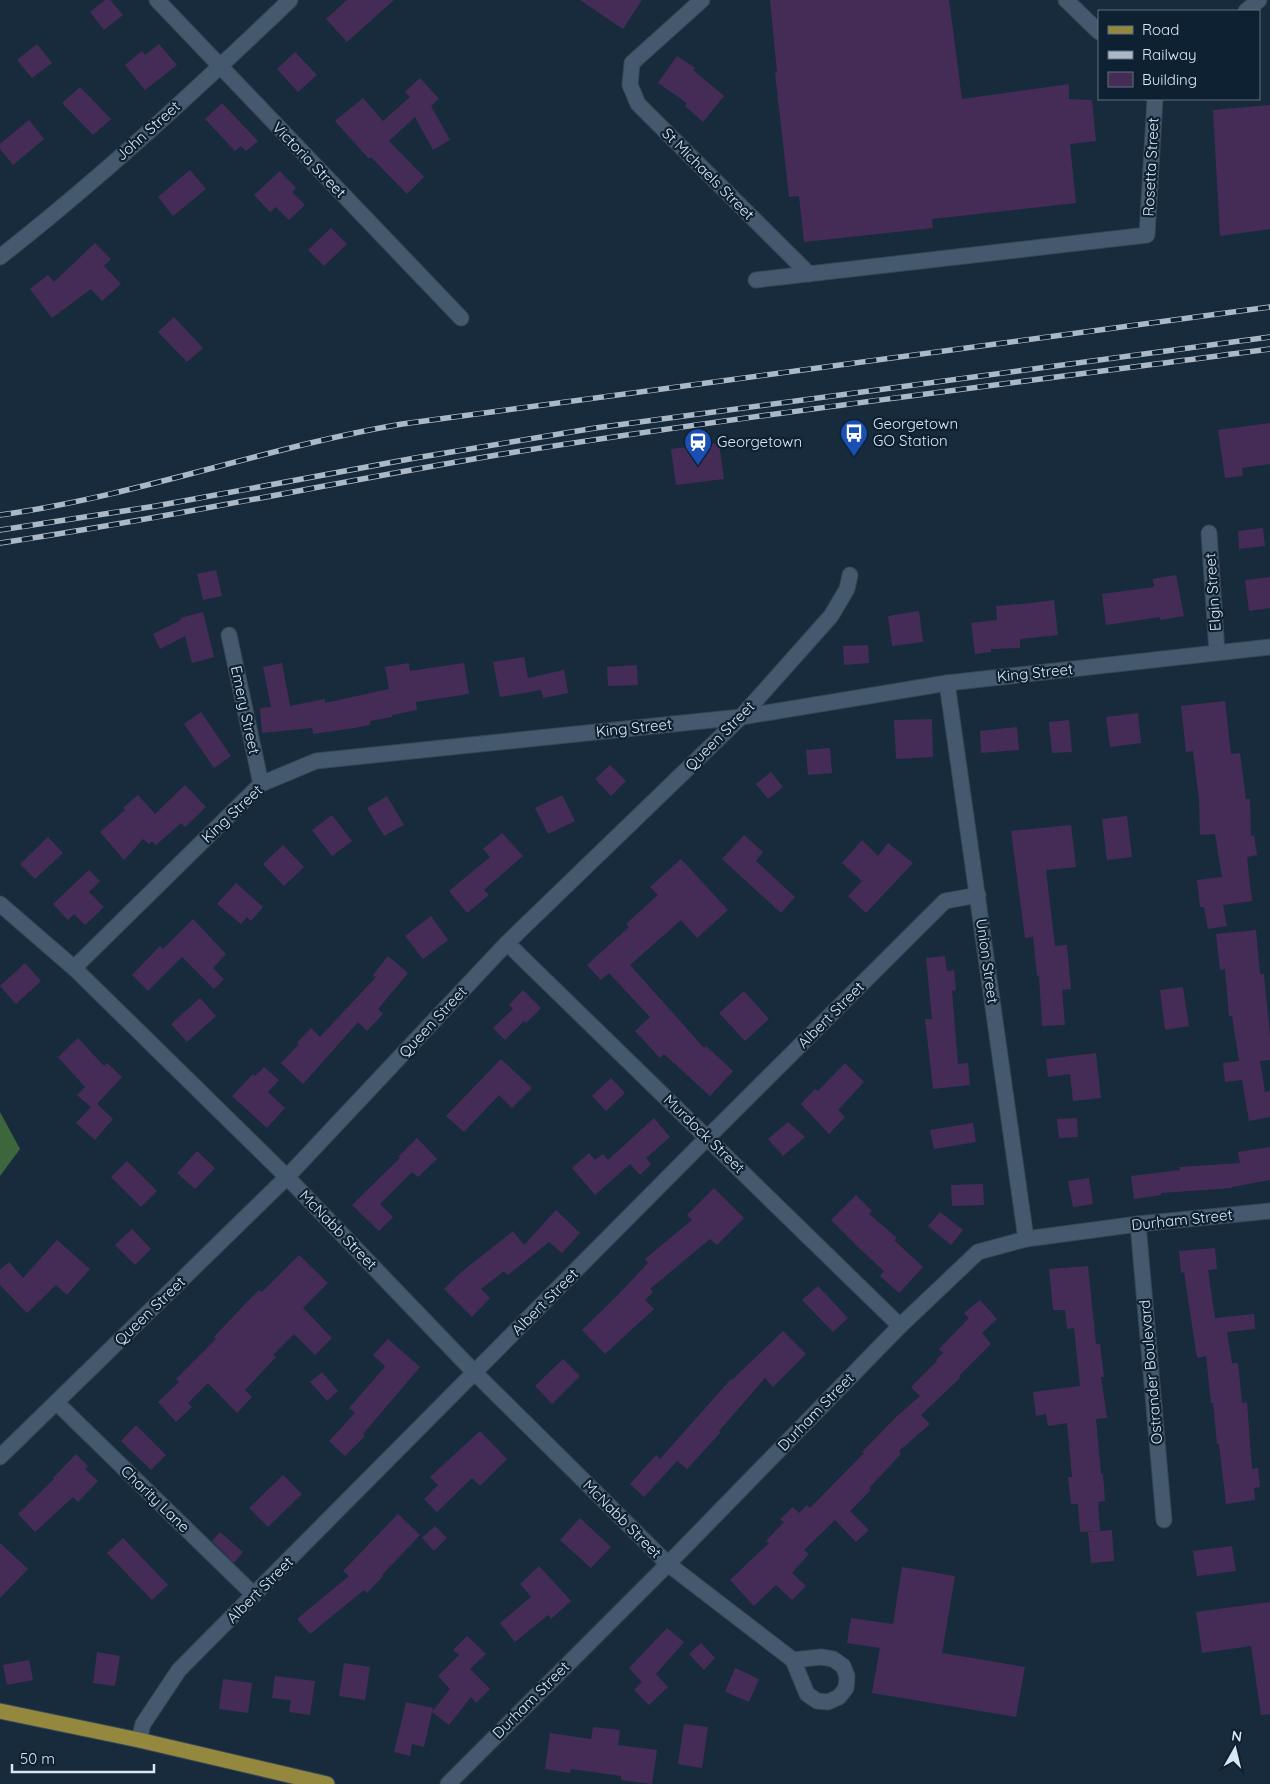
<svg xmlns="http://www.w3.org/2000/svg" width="1270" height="1784" viewBox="0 0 1270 1784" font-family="Quicksand,sans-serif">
  <rect width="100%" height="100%" fill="#172b3c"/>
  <!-- forest -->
  <polygon fill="#3d663d" points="0,1112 20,1149 0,1176"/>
  <!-- building -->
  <g fill="#452c57">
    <polygon points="105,0 110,0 123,15 104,30 90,12"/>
    <polygon points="347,0 394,0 347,42 326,19"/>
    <polygon points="580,0 642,0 623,29"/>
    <polygon points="770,0 949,0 962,99 1069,84 1069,99 1092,100 1096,141 1070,144 1076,203 932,219 933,228 804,242 799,196 789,197 775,73 777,72"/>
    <polygon points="37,44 52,63 32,78 17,60"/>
    <polygon points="159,44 177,65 145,90 125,65 142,51 145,55"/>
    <polygon points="295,52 317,75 298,92 277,69"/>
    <polygon points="677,56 695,68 693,70 724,96 703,122 685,106 687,103 658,83"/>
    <polygon points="420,78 439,99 431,106 450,140 433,150 415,117 389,141 424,177 407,194 371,157 369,159 335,121 363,98 383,121 410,97 405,92"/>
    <polygon points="80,87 111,119 93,135 62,103"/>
    <polygon points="222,103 258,141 246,151 241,146 235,151 205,119"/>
    <polygon points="1270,105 1270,229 1220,236 1213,110"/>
    <polygon points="29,120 44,139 13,165 0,149 0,144"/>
    <polygon points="190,170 206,189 173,216 158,197"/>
    <polygon points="280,171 296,188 292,192 305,205 289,220 276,207 270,212 254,195"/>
    <polygon points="331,228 347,244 324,266 308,250"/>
    <polygon points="95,243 111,259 104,266 121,284 102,301 91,289 52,318 30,289 48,275 54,282"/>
    <polygon points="174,317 203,348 187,362 158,332"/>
    <polygon points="1270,423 1270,464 1242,468 1243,476 1225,478 1218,430"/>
    <polygon points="719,443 724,479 676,485 671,449"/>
    <polygon points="1263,528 1265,546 1239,549 1238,531"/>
    <polygon points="216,570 222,596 203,600 197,574"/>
    <polygon points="1176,575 1184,616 1160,620 1160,617 1106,625 1102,594 1154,587 1153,579"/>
    <polygon points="1270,577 1270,608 1249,611 1245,580"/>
    <polygon points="1054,600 1058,635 1020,639 1020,648 991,649 991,652 975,654 971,623 997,620 996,606 1022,604"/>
    <polygon points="919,611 923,642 892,646 888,616"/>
    <polygon points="203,612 214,657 192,663 185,636 160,649 153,634 181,620 180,618"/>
    <polygon points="868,645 869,663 844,665 843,646"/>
    <polygon points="524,657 528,678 564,670 568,693 543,698 541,690 500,697 493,662"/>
    <polygon points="282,663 290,706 325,699 325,703 389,689 385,667 409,663 410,671 464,663 469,694 416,702 417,710 392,715 392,717 370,721 370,725 354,728 313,734 312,728 262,733 260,708 271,707 263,667"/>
    <polygon points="637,665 638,685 608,686 607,667"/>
    <polygon points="1225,701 1231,754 1240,753 1246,799 1250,799 1251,836 1254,835 1257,855 1247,857 1252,901 1223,905 1227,926 1208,929 1204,907 1200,907 1197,880 1222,877 1215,834 1200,835 1199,800 1193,751 1186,752 1181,706"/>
    <polygon points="201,712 231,756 214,768 184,724"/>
    <polygon points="1138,713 1141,743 1110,747 1106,717"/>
    <polygon points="932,719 933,757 896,759 894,720"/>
    <polygon points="1069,720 1072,752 1052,753 1049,722"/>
    <polygon points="1017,727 1019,750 981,753 980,731"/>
    <polygon points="830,748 832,773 808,775 806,750"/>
    <polygon points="610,765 626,781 611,796 595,779"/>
    <polygon points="771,772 783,787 768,799 756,784"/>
    <polygon points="185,785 206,807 185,827 181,823 156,845 152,841 149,844 143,839 124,860 100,832 125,810 123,808 138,795 155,814"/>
    <polygon points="562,795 575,821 548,834 535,808"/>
    <polygon points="387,796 404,825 384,836 367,808"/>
    <polygon points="332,815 352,841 332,856 312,830"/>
    <polygon points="1127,816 1132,857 1107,860 1102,819"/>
    <polygon points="1071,825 1076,867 1046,870 1055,946 1067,945 1071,989 1062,990 1065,1025 1042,1026 1039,975 1037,976 1033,937 1025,938 1011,831"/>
    <polygon points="502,833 523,856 484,890 489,895 467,913 449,891 490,857 483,849"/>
    <polygon points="744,835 763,852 756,861 795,897 781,913 722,859"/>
    <polygon points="48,837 63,853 35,879 20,864"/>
    <polygon points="862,840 878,856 888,843 913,863 866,913 848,896 862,881 842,863"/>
    <polygon points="283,845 304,867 284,886 263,864"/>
    <polygon points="681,859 728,910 697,938 681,920 630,965 704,1048 706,1046 733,1071 710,1096 664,1054 660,1058 635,1031 650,1017 609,973 601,980 587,965 629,927 626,924 658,895 650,887"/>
    <polygon points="89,870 100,881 89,892 104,907 85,925 74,914 68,920 53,904"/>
    <polygon points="236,883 263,907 251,921 247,917 241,924 217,904"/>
    <polygon points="431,916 448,940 423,959 405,936"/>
    <polygon points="193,919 226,954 213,968 224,979 214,989 182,957 148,991 132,975 160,946 163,949"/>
    <polygon points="1256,930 1260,974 1264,974 1270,1036 1270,1060 1260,1061 1265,1092 1270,1091 1270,1117 1249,1121 1242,1080 1225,1082 1223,1063 1239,1061 1232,1016 1229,1016 1225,969 1220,970 1216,934"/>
    <polygon points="388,956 408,973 378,1009 383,1014 367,1031 358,1022 303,1084 281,1063 299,1044 297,1043 311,1028 320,1037 376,977 373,975"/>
    <polygon points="945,956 947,971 954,970 956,990 952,991 958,1064 968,1063 970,1085 933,1089 925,1019 932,1019 926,958"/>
    <polygon points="25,963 41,981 16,1004 0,986"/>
    <polygon points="1183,987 1189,1026 1165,1030 1160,990"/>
    <polygon points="523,990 541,1008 526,1023 524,1021 505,1040 493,1028 513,1009 509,1005"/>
    <polygon points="744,991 769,1019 745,1041 719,1013"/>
    <polygon points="200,998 216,1016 187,1042 171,1024"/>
    <polygon points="78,1038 104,1066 107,1063 122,1077 97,1104 113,1119 95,1140 76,1123 91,1107 77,1095 85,1087 58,1057"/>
    <polygon points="1096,1053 1101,1098 1073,1101 1070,1074 1048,1077 1046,1059"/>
    <polygon points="501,1059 532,1088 512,1108 499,1095 464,1132 446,1116"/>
    <polygon points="845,1063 864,1082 838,1110 845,1117 829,1134 801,1104 815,1089 818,1091"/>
    <polygon points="264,1067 279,1080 268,1092 285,1108 267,1128 232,1096 253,1074 255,1076"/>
    <polygon points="611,1078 625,1093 606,1111 592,1096"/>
    <polygon points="654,1118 670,1137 646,1158 651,1164 640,1175 630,1164 595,1195 572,1168 589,1153 595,1160 603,1154 608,1160"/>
    <polygon points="1077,1118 1078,1137 1059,1138 1057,1119"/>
    <polygon points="788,1122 805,1137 783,1156 768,1139"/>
    <polygon points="973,1123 976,1142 934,1149 930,1130"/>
    <polygon points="417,1138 437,1159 418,1177 412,1172 380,1204 393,1217 379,1231 352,1205 400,1158 398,1157"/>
    <polygon points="1270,1147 1270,1180 1232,1187 1232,1188 1161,1193 1161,1195 1134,1199 1131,1176 1180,1170 1179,1167 1240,1163 1238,1152"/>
    <polygon points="197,1151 215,1168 195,1189 177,1173"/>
    <polygon points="127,1161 157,1191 141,1207 111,1177"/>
    <polygon points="1089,1178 1093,1204 1073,1207 1068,1181"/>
    <polygon points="983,1184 984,1205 952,1206 951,1185"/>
    <polygon points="714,1188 744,1218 717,1245 710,1239 650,1289 653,1292 645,1300 654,1309 605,1354 582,1330 617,1296 648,1263 645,1259 692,1220 687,1215"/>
    <polygon points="856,1195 872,1211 869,1214 897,1238 894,1240 923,1267 899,1293 880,1276 884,1271 860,1249 831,1220"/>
    <polygon points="556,1210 580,1233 562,1253 549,1242 508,1275 504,1271 481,1289 490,1298 472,1317 444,1289 459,1274 513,1231 524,1245"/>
    <polygon points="940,1212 963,1230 951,1245 928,1226"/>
    <polygon points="132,1229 151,1249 135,1265 115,1245"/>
    <polygon points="57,1240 90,1269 67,1295 56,1285 27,1313 0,1285 0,1270 9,1262 23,1278"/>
    <polygon points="1215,1248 1217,1269 1208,1270 1215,1318 1254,1314 1255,1329 1227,1332 1232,1363 1238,1363 1242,1403 1247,1402 1252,1469 1258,1468 1260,1487 1254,1488 1255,1500 1226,1504 1219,1444 1217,1444 1213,1403 1211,1403 1206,1356 1197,1358 1184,1272 1181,1273 1179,1251"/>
    <polygon points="299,1255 328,1283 303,1308 332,1338 315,1355 294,1334 273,1355 276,1357 245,1390 252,1397 237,1413 208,1383 188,1403 192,1407 176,1422 158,1402 179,1382 176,1379 216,1339 214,1337 247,1302 259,1290 262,1292"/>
    <polygon points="1088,1266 1096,1344 1100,1344 1104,1377 1101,1377 1107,1418 1096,1419 1101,1474 1103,1474 1105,1501 1098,1502 1100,1531 1080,1532 1078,1504 1071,1504 1068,1477 1072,1477 1067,1423 1048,1426 1046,1414 1036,1416 1033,1392 1080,1386 1074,1328 1067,1329 1065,1310 1053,1310 1049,1269"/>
    <polygon points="818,1286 848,1318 833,1332 802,1300"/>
    <polygon points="980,1300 997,1319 982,1333 991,1344 959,1376 960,1378 921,1415 930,1424 899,1451 901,1454 869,1488 871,1490 850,1511 869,1530 856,1542 835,1520 804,1550 809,1554 792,1573 806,1586 792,1600 776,1585 754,1606 730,1580 769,1543 766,1541 784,1522 780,1519 793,1507 799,1513 807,1505 810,1508 864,1453 862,1452 896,1417 920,1396 911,1387 937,1361 936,1360 943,1353 939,1349 969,1318 964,1313"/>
    <polygon points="783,1331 806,1354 773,1387 765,1378 719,1431 720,1433 687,1469 677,1461 644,1497 630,1484 656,1455 660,1459 731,1379 732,1380"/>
    <polygon points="388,1339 420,1367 363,1434 365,1436 345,1456 329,1441 355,1413 349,1408 384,1368 385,1366 373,1355"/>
    <polygon points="563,1359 580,1376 552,1404 535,1386"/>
    <polygon points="322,1372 338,1391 327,1401 310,1382"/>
    <polygon points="136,1425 166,1455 151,1470 121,1441"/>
    <polygon points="480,1431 507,1459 480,1486 472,1478 437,1512 424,1499 438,1485 430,1477"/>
    <polygon points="76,1454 88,1466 85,1469 98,1481 78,1502 73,1497 35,1532 18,1514 54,1479 53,1478"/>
    <polygon points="283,1475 302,1494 268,1527 249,1508"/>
    <polygon points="398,1514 420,1535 382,1575 383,1576 367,1593 364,1590 310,1634 297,1619 349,1576 343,1571"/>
    <polygon points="580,1518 611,1547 591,1568 560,1540"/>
    <polygon points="435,1526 447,1538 434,1551 422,1538"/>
    <polygon points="1112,1530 1114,1561 1091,1563 1088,1532"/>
    <polygon points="220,1532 243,1552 234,1563 212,1541"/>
    <polygon points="123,1538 168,1585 152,1600 107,1553"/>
    <polygon points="0,1543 28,1569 0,1598"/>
    <polygon points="1232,1546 1236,1571 1197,1576 1193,1551"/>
    <polygon points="539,1566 571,1601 551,1619 548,1615 515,1642 500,1623 531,1597 520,1584"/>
    <polygon points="902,1567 955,1576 942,1653 1025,1667 1016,1717 872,1693 880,1648 847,1643 851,1618 893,1624"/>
    <polygon points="1270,1602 1270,1714 1261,1715 1251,1646 1202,1653 1196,1612"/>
    <polygon points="667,1628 684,1642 656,1674 668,1687 649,1705 634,1690 642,1682 629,1668"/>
    <polygon points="467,1636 486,1654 470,1669 490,1689 476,1703 471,1697 449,1725 432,1712 450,1689 438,1676 459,1655 453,1650"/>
    <polygon points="701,1643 715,1658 704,1670 689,1654"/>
    <polygon points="97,1652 120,1656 115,1686 93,1683"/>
    <polygon points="29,1660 33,1680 7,1685 3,1665"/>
    <polygon points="344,1663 370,1667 365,1700 339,1696"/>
    <polygon points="735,1668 759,1679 749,1702 725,1692"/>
    <polygon points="275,1676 315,1681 310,1715 289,1712 291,1700 272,1698"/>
    <polygon points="223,1679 252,1683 248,1713 219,1709"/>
    <polygon points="406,1702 433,1708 424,1747 412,1744 410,1756 394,1752"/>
    <polygon points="684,1724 708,1727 702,1768 678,1764"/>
    <polygon points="593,1727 620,1730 618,1745 657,1750 652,1784 621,1780 621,1776 571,1769 570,1773 545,1769 550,1733 591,1739"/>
  </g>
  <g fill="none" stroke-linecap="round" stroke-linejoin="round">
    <!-- street casing -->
    <g stroke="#364655" stroke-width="17">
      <g id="street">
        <polyline points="157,0 461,318"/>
        <polyline points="702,0 632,63 630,85 638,104 809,274"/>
        <polyline points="1066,0 1099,32"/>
        <polyline points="1246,11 1259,0"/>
        <polyline points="756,280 1147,235 1155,99"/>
        <polyline points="1209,533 1217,652"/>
        <polyline points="229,635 261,784"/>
        <polyline points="947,683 1026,1239"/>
        <polyline points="0,904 74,968 287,1177 475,1373 668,1564 793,1660 807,1694 817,1701 828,1702 839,1697 846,1688 847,1676 843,1666 833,1659 821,1657 793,1660"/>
        <polyline points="507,943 900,1326"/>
        <polyline points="74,968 261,784 316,761 741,717 947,683 1270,647"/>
        <polyline points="1138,1224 1164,1520"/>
        <polyline points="56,1402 254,1595"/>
        <polyline points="0,1457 287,1177 507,943 741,717 831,616 847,589 850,575"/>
        <polyline points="139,1740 143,1724 179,1670 707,1138 945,901 978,895"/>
        <polyline points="448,1784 668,1564 900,1326 978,1252 1026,1239 1138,1224 1270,1211"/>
      </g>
    </g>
    <!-- secondary casing -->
    <g stroke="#364655" stroke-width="17">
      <path id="secondary" d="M 0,257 C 102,177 197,89 290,0"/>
    </g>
    <!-- primary casing -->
    <g stroke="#364655" stroke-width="17">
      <polyline id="primary" points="0,1711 139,1740 327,1784"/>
    </g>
    <!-- street -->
    <use href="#street" stroke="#44596d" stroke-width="15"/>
    <!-- secondary -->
    <use href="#secondary" stroke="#44596d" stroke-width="15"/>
    <!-- primary -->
    <use href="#primary" stroke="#94883f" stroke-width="15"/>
    <!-- rail casing -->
    <g stroke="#abb9c6" stroke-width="5.5">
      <g id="rail">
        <path d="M 0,515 C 137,496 266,447 402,424 L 1270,307"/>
        <polyline points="0,530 156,506 415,458 595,428 1270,337"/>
        <path d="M 0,543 C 170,518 339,481 509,453 C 762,413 1016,383 1270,349"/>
      </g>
    </g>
    <!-- rail -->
    <use href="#rail" stroke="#0e2132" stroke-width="4" stroke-dasharray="11" stroke-linecap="butt"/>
  </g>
  <!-- icons -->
  <defs>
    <g id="bus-pin" transform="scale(1.4375)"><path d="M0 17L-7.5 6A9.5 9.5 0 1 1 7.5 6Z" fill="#1a4fb4" stroke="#0e2132"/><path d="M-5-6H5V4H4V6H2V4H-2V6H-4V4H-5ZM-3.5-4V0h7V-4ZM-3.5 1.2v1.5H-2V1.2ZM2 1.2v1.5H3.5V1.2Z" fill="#fff"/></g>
    <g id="station-pin" transform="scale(1.4375)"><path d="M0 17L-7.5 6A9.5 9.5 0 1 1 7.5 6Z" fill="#1a4fb4" stroke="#0e2132"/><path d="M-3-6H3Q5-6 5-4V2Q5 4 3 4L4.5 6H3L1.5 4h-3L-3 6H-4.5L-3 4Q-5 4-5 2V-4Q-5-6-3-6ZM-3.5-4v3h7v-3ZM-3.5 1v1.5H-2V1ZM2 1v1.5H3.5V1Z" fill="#fff"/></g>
  </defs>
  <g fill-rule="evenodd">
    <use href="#bus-pin" x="854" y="433"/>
    <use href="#station-pin" x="698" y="442"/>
  </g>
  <g text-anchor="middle" stroke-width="4.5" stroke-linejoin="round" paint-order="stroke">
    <!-- street labels -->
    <g font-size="15" fill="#dae6f2" stroke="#0e2132">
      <text transform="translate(148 131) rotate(-42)" y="5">John Street</text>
      <text transform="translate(309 160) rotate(46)" y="5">Victoria Street</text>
      <text transform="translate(1151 167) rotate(-87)" y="5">Rosetta Street</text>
      <text transform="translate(708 174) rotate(45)" y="5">St Michaels Street</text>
      <text transform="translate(1213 592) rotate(-94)" y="5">Elgin Street</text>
      <text transform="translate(1035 673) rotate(-6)" y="5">King Street</text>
      <text transform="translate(245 710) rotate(78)" y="5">Emery Street</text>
      <text transform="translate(634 728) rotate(-6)" y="5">King Street</text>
      <text transform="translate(720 736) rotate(-45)" y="5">Queen Street</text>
      <text transform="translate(232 814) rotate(-43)" y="5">King Street</text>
      <text transform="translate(987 961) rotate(82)" y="5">Union Street</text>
      <text transform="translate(831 1015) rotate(-45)" y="5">Albert Street</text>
      <text transform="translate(433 1022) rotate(-47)" y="5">Queen Street</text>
      <text transform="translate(704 1134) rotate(44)" y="5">Murdock Street</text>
      <text transform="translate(1182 1220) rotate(-6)" y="5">Durham Street</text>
      <text transform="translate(338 1230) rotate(46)" y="5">McNabb Street</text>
      <text transform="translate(545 1302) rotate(-45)" y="5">Albert Street</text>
      <text transform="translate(150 1311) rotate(-44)" y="5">Queen Street</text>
      <text transform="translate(1151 1372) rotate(-95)" y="5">Ostrander Boulevard</text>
      <text transform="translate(816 1412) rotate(-46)" y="5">Durham Street</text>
      <text transform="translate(155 1499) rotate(44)" y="5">Charity Lane</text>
      <text transform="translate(622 1519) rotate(45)" y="5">McNabb Street</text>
      <text transform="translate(260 1590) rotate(-45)" y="5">Albert Street</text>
      <text transform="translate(531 1700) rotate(-45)" y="5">Durham Street</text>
    </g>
    <!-- poi labels -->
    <g font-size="15" fill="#dae6f2" stroke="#0e2132" text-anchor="start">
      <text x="873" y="429">Georgetown<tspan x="873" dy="17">GO Station</tspan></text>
      <text x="717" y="447">Georgetown</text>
    </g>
  </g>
  <!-- legend -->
  <rect x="1098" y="10" width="162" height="90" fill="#0e2132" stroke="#60707f"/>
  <rect x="1108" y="26" width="25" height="8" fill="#94883f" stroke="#60707f"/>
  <text x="1142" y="35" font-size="15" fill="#dae6f2">Road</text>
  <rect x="1108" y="51" width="25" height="8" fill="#abb9c6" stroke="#60707f"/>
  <text x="1142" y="60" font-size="15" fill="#dae6f2">Railway</text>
  <rect x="1108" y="72" width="25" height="15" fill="#452c57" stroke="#60707f"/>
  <text x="1142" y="85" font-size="15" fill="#dae6f2">Building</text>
  <!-- north arrow -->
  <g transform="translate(1235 1749) rotate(8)" stroke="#0e2132" stroke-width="4" paint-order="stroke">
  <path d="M0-4L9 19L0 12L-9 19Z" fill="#dae6f2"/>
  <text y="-8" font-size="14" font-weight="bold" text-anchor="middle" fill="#dae6f2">N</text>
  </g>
  <!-- scale -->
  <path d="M12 1764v8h142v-8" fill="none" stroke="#dae6f2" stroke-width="2.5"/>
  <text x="20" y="1764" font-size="15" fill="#dae6f2" stroke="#0e2132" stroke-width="4" paint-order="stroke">50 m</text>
</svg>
